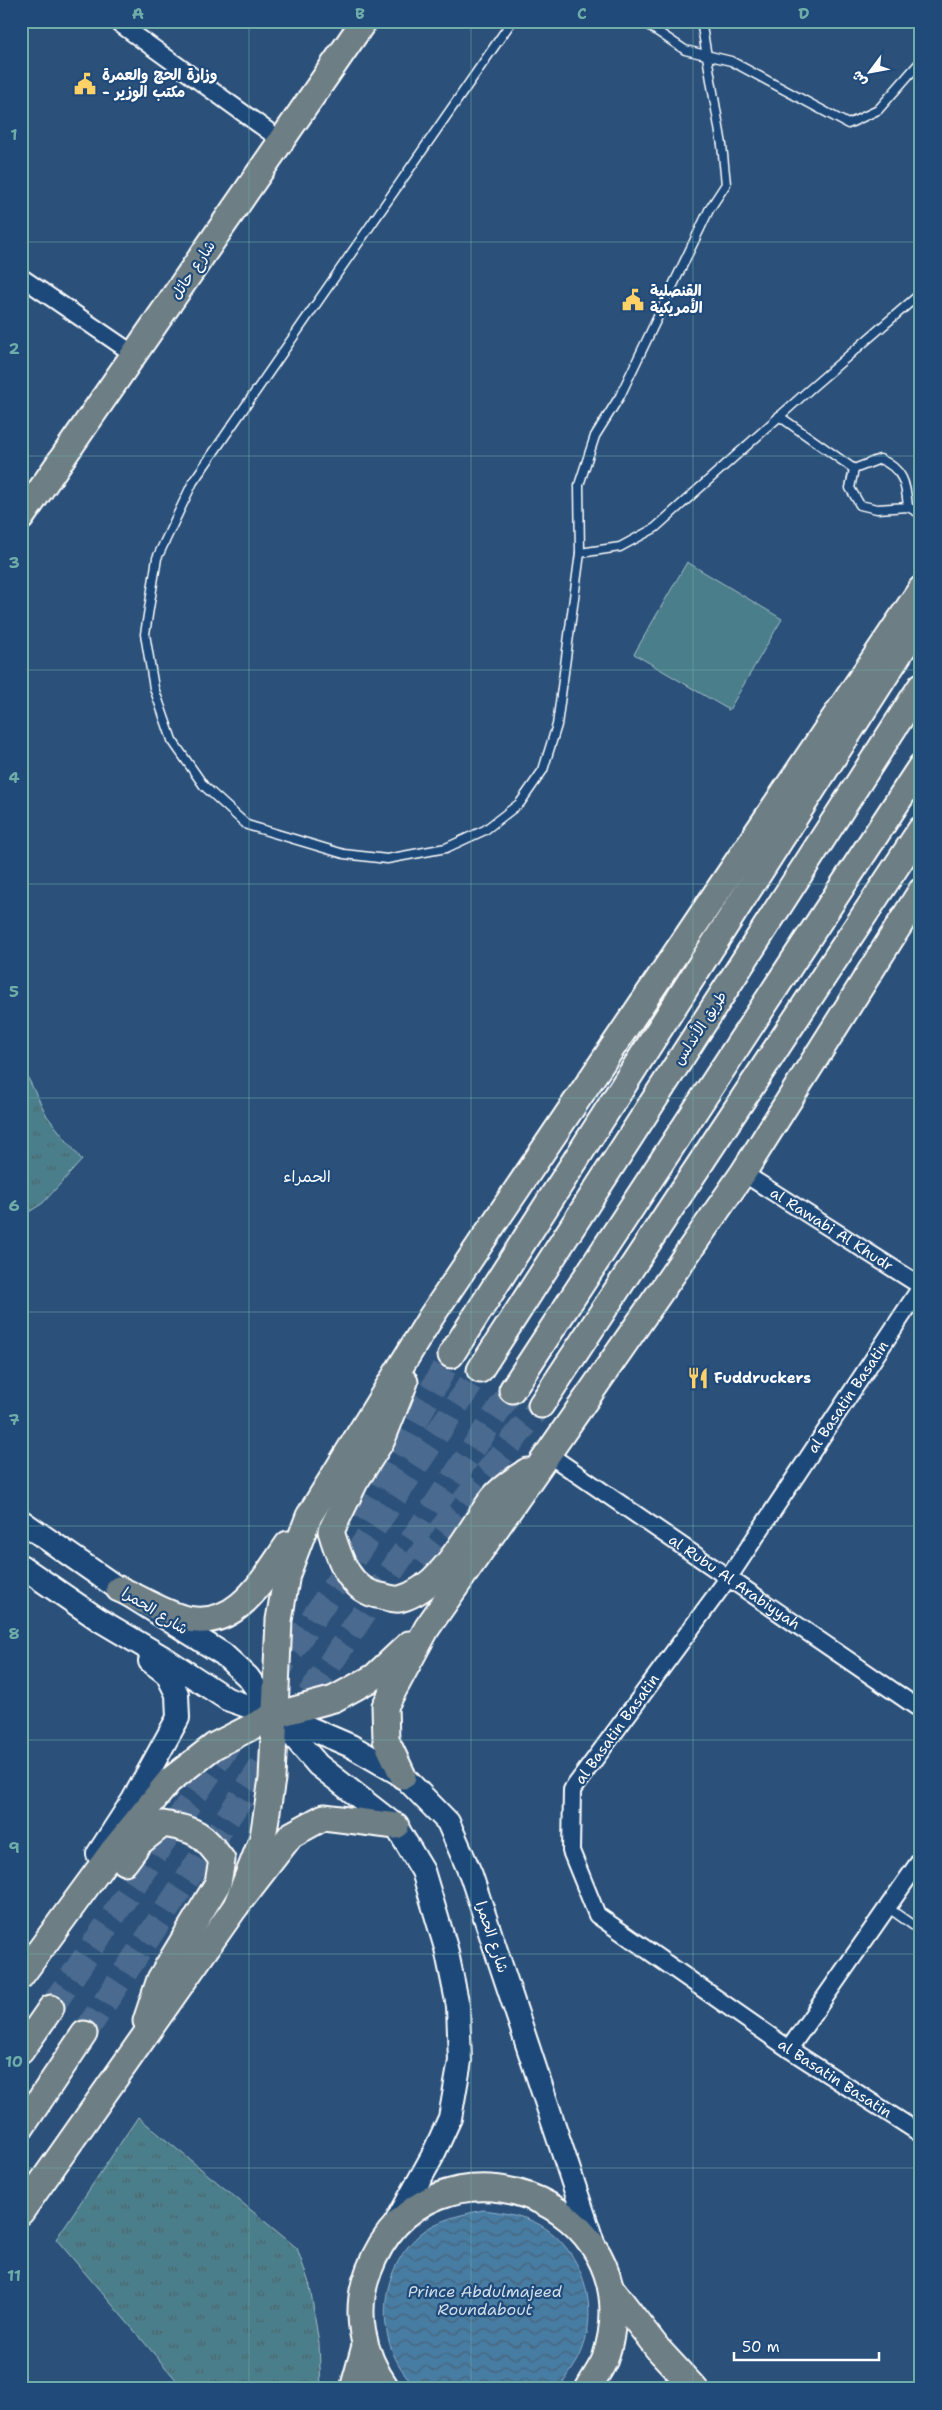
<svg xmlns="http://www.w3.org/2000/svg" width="942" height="2410" viewBox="0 0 942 2410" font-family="'Shantell Sans','Playpen Sans Arabic',sans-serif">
  <defs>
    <pattern id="grass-tufts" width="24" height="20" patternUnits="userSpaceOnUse" patternTransform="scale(1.25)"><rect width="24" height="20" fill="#4b7e8b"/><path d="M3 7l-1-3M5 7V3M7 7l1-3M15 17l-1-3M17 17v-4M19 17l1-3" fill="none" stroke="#4c656c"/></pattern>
    <pattern id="water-waves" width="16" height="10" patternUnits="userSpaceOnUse" patternTransform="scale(1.25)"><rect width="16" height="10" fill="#467ba3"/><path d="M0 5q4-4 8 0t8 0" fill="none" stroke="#496478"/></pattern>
  </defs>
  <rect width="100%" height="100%" fill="#2b517b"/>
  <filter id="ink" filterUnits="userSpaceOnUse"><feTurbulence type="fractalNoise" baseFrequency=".02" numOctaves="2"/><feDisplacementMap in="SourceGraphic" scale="10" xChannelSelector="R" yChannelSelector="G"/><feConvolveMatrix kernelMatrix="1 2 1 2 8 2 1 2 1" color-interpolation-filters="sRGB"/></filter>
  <g filter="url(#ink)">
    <!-- grass -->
    <g fill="url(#grass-tufts)" stroke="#a5bec5">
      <polygon points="21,1064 47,1116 82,1160 43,1203 21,1217"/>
      <polygon points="138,2117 297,2248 310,2286 319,2344 321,2389 184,2389 56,2239"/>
    </g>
    <!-- garden -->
    <polygon fill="#4b7e8b" stroke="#a5bec5" points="687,562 782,619 729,710 634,654"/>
    <!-- water -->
    <path fill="url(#water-waves)" stroke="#90b0c8" d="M 483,2210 C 507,2213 529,2216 548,2230 C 590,2261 602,2325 573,2368 C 568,2375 564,2383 557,2389 L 419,2389 C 373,2350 375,2274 419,2235 C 437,2219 461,2215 483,2210 Z"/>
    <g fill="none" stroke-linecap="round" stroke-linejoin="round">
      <!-- primary-tunnel -->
      <g stroke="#4b6b8f" stroke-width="25" stroke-dasharray="25 12" stroke-linecap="butt">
        <polyline points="362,1520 451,1355"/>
        <polyline points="417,1560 541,1405"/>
        <polyline points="271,1681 480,1370"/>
        <polyline points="51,2008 239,1729"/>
        <polyline points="84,2034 512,1390"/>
      </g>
      <!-- service casing -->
      <g stroke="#fff" stroke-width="11">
        <g id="service">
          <polyline points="512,21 193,482 157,558 145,634 154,688 172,740 204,786 247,825 344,854 387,859 446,848 485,830 520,803 543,770 557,725 580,553 579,485 595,436 620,396 709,210 726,184 722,145 701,21"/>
          <polyline points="642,21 685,50 731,61 848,124 878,110 921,61"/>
          <polyline points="779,416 854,469"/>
          <path d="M 908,507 C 906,483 903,469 880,459 L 854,469 L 850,488 L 860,505 L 877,509 L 908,507 L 921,514"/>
          <polyline points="580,553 620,547 655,528 810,389 921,293"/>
          <polyline points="887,1907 921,1931"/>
        </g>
      </g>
      <!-- minor casing -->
      <g stroke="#fff" stroke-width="20">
        <g id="minor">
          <polyline points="116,21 282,141"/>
          <polyline points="21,277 135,355"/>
          <path id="s1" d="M 743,1173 L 921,1286"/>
          <path id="s2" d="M 921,1287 L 729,1577 L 572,1790 L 571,1851 L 597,1915 L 789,2049 L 921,2134"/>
          <path id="s3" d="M 548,1454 L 921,1710"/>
          <polyline points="789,2049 921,1859"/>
        </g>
      </g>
      <!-- secondary casing -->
      <g stroke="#fff" stroke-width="26">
        <g id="secondary">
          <polyline points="21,1521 119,1589 223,1654 248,1677 275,1715 318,1765 396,1826 423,1871 446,1948 458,2006 460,2061 450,2118 432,2157 394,2226"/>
          <polyline points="21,1566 98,1619 169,1661 227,1699 307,1727 351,1746 403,1776 448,1822 471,1875 595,2249"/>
          <polyline points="98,1854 133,1800 178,1718 177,1694 167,1674 150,1661"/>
        </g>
      </g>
      <!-- primary casing -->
      <g stroke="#fff" stroke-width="29">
        <g id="primary">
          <polyline points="21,518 364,21"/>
          <polyline points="451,1355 921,620"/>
          <polyline points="480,1370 921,686"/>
          <path d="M 405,1382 L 382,1440 L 355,1482 L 331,1531 C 339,1558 349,1591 381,1596 C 386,1597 394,1600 400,1599 C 444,1587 468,1530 494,1497 C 502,1487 516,1479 527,1471"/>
          <polyline points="512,1390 921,766"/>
          <polyline points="541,1405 921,829"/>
          <path d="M 119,1589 C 140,1598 161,1612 183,1618 C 236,1632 263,1580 288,1544"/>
          <polyline points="403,1776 386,1740 385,1706 427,1628 743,1173 921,891"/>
          <path d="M 125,1862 L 139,1843 L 163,1824 C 197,1830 202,1833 222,1860 L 218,1883 L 160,1979 L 146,2021"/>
          <polyline points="236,1906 263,1837 272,1779 279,1620 287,1574 309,1516 431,1317 921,589"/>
          <polyline points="21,1976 114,1849 169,1781 214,1746 275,1715 334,1699 374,1677 409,1644"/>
          <polyline points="21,2051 51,2008"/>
          <polyline points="21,2128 84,2034"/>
          <polyline points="21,2212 236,1906 291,1835 324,1817 396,1826"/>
          <polyline points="611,2288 658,2349 695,2389"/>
          <polyline points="353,2389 365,2346"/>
          <path d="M 387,2389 C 362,2354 353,2311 369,2270 C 427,2116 658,2197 605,2359 C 601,2369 593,2379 588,2389"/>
        </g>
      </g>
      <!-- service -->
      <use href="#service" stroke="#1f4a7a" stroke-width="8"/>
      <!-- minor -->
      <use href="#minor" stroke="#1f4a7a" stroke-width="16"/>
      <!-- secondary -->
      <use href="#secondary" stroke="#1f4a7a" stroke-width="22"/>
      <!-- primary -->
      <use href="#primary" stroke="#6d7e84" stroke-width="25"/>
    </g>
  </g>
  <!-- grid -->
  <path fill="none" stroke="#6fada8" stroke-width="1" stroke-opacity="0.55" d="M 249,21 L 249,2389M 471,21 L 471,2389M 693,21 L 693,2389M 21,242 L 921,242M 21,456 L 921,456M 21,670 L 921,670M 21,884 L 921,884M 21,1098 L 921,1098M 21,1312 L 921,1312M 21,1526 L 921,1526M 21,1740 L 921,1740M 21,1954 L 921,1954M 21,2168 L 921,2168"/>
  <!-- icons -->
  <defs>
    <g id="civic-bare" transform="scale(1.725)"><path d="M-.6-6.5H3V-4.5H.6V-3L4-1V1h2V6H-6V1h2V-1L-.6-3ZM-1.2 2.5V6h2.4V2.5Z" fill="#ffd166" stroke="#1f4a7a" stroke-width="2.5" paint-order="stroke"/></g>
    <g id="restaurant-bare" transform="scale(1.725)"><path d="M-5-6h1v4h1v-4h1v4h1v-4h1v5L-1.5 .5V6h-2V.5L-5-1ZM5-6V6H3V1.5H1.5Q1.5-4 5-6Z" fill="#ffd166" stroke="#1f4a7a" stroke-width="2.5" paint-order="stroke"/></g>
  </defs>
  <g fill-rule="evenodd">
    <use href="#civic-bare" x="85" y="84"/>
    <use href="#civic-bare" x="633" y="300"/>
    <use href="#restaurant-bare" x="698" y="1378"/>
  </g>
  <g text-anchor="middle" stroke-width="4.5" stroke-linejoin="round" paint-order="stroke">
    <!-- poi labels -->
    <g font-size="15" font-weight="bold" fill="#fff" stroke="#1f4a7a" text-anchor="start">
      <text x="102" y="80">وزارة الحج والعمرة<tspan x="102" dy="17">- مكتب الوزير</tspan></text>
      <text x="650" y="296">القنصلية<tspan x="650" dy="17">الأمريكية</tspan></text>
      <text x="714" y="1383">Fuddruckers</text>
    </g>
    <!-- street labels -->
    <g font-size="15" fill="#fff" stroke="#1f4a7a">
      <text transform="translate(193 270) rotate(-56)" y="5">شارع حائل</text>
      <text transform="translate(700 1028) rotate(-57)" y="5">طريق الأندلس</text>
      <text dy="5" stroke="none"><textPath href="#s1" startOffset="105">al Rawabi Al Khudr</textPath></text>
      <text transform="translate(848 1397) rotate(-56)" y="5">al Basatin Basatin</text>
      <text dy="5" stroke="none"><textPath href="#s3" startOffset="226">al Rubu Al Arabiyyah</textPath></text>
      <text transform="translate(155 1611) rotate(32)" y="5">شارع الحمرا</text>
      <text transform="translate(617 1729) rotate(-54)" y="5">al Basatin Basatin</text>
      <text transform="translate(492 1937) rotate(72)" y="5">شارع الحمرا</text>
      <text dy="5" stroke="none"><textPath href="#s2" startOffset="1031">al Basatin Basatin</textPath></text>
    </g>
    <!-- neighbourhood labels -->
    <g font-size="16" fill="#fff" stroke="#1f4a7a">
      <text x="307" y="1182">الحمراء</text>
    </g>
    <!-- water labels -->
    <g font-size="16" font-style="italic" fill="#d1dee8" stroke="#1f4a7a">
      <text x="485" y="2297">Prince Abdulmajeed<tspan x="485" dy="18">Roundabout</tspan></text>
    </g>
  </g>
  <!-- margin -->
  <rect width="942" height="2410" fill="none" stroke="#1f4a7a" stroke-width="55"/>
  <!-- north arrow -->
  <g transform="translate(870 72) rotate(238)" stroke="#1f4a7a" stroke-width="4" paint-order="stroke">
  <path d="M0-4L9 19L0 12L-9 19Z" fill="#ffffff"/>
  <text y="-8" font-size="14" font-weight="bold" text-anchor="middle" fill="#ffffff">ش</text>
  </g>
  <!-- scale -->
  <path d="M734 2352v8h145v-8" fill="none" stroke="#ffffff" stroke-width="2.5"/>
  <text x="742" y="2352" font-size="15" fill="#ffffff" stroke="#1f4a7a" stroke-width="4" paint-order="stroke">50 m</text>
  <rect x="28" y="28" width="886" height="2354" fill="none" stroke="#6fada8" stroke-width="2"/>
  <g font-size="16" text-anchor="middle" font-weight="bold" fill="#6fada8">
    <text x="138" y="19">A</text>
    <text x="360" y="19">B</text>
    <text x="582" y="19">C</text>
    <text x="804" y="19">D</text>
    <text x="14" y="140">1</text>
    <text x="14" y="354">2</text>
    <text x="14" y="568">3</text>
    <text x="14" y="783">4</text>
    <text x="14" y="997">5</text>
    <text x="14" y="1211">6</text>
    <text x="14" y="1425">7</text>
    <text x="14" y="1639">8</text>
    <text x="14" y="1853">9</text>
    <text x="14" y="2067">10</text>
    <text x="14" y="2281">11</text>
  </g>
</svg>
